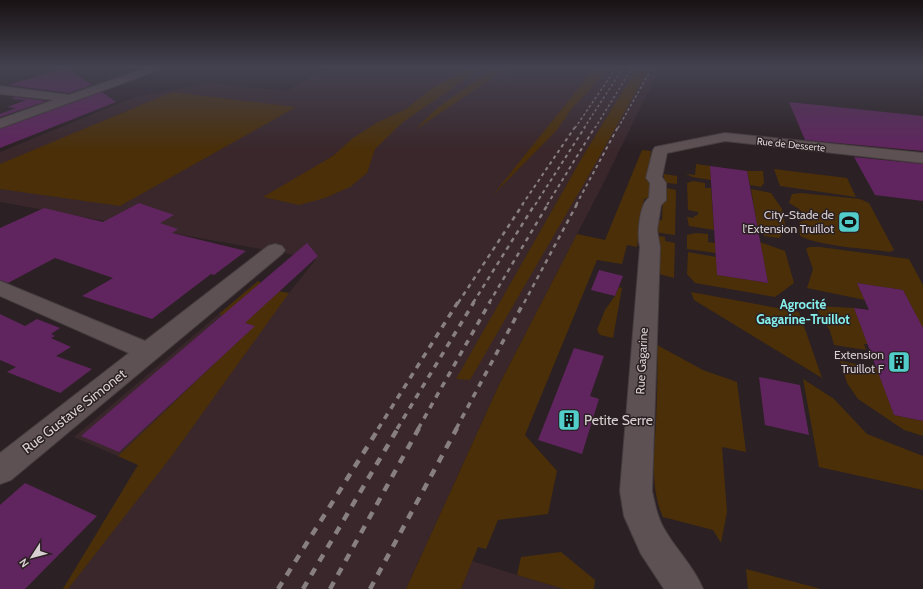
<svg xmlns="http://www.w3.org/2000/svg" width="923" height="589" viewBox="0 0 923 589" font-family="Cabin,sans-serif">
  <rect width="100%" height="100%" fill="#2b2023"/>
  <!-- built -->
  <g fill="#39272b">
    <polygon points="330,68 660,68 603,184 499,385 406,589 63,589 138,465 74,437 252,286 289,293 316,259 0,202 0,152 135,97 210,83 286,91"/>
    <polygon points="472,561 517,575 564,589 461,589"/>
  </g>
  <!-- green -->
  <g fill="#4a2f08">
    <polygon points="470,68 481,68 403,122 375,149 367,173 350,187 325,198 299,205 263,197 333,156 353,138 378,122 406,109 435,86"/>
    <polygon points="494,68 507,68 415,130 437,108"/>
    <polygon points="595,68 607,68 595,84 573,107 556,131 492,196"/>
    <polygon points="637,68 649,68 589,175 470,380 456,379 583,156"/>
    <polygon points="172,92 296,107 120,206 0,189 0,164"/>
    <polygon points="642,150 651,151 647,180 652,182 651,197 644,199 637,247 627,245 622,264 597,260 525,435 557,471 548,514 498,520 486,549 478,547 461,589 406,589 499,385 577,234 605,240"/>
    <polygon points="696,164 710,166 711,180 692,177 686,174 695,175"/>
    <polygon points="774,169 847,178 856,197 780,186"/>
    <polygon points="747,171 763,171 764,183 761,187 750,185"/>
    <polygon points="664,174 677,176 677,184 667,183 667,188 676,190 675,235 654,232 655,221 662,220"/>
    <polygon points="693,181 705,183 705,188 711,188 714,230 689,226 687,217 694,218 694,216 698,215 698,212 688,210 687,183"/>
    <polygon points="751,189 771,193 782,209 786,229 779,238 764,236 764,232 758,231"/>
    <path d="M 801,193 L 860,199 L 869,203 L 894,250 L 890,252 C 864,248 823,247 800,236 L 799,223 L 807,218 L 799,209 L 789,203 L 792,194 Z"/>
    <polygon points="696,233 708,234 708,242 715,243 716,253 687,249 687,235"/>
    <polygon points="653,235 665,237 665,241 675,243 674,278 659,274 661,245 653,240"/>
    <polygon points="760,242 785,251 794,283 775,297 695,283 687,274 688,252 716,257 718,275 768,283"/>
    <polygon points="809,247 820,247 909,259 923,285 923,340 915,313 903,290 857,283 865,300 807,288 813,269 806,249"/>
    <polygon points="258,281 276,291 289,293 171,457 68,589 63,589 138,465 118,456 254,326 219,314"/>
    <polygon points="619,287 622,288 613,338 600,335 597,330 605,310 615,296"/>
    <polygon points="691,292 799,312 822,378 694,300"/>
    <polygon points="819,306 854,308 868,344 864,344 866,350 834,345 830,331 818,311"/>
    <path d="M 657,345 L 703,370 L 737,382 L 746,452 L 722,447 L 727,512 L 721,543 L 713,530 L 663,517 C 650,489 654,453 656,422 C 657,397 658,371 657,345 Z"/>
    <polygon points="840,361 877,368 894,415 923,421 923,436 904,430 858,399 847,383"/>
    <polygon points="803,379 834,399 867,434 923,456 923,490 819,467"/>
    <polygon points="561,552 595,580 594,589 564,589 517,575 521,557"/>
    <polygon points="746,569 821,589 748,589"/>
  </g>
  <!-- building -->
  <g fill="#60255e">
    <polygon points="67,68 92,85 69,93 7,85"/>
    <polygon points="102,92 116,102 0,148 0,129"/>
    <polygon points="15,97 47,101 0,117 0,114 16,108 7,107 26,100 11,99"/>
    <polygon points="789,102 923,116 923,151 805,140"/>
    <polygon points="854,157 923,164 923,201 875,195"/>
    <polygon points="710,166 747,171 768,283 717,275"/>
    <polygon points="139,203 174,215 160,223 178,229 172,233 246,251 214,275 211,274 152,319 82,296 113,278 55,258 8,283 0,280 0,228 44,208 103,222"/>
    <polygon points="307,243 318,256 245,323 255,326 119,452 81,436"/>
    <polygon points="599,270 623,276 615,296 591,290"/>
    <polygon points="857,283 903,290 923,328 923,421 894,415 854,308 869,310"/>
    <polygon points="0,314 25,326 37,319 60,328 51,334 55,336 51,338 71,347 56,356 92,369 60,393 7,372 16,367 0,360"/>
    <polygon points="574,348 604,356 590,396 599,399 582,454 538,440"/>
    <polygon points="759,377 800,385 809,435 765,425"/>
    <polygon points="25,483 97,516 25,589 0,589 0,505"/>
  </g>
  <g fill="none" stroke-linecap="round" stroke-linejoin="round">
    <!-- street casing -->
    <g stroke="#463d3f" stroke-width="2">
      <g id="street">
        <polygon points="146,68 160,68 159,70 0,128 0,119 54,100 0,94 0,86 69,95"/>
        <path d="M 725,133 L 923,153 L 923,163 L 725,141 L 667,153 L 662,177 L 666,183 L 666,200 L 661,205 L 657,230 L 660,247 L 652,491 C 655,505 658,520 666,532 C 678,552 694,567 703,589 L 664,589 L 641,554 L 624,516 L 620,491 L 640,247 C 637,237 639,204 649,198 L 650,183 L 646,178 L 653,150 L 655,147 Z"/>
        <polygon points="275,244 282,246 285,250 282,254 11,480 0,484 0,453 129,353 0,296 0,281 145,341 268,246"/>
      </g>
    </g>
    <!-- street -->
    <use href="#street" fill="#5e5154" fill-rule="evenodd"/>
    <!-- rail-far4 -->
    <g stroke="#887f81" stroke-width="1.5" stroke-dasharray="2.5 2.5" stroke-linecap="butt">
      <polyline points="575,128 616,68"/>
      <polyline points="584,128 623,68"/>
      <polyline points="595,128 632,68"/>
      <polyline points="618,128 652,68"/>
    </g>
    <!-- rail-far3 -->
    <g stroke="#887f81" stroke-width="2" stroke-dasharray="3.5 3.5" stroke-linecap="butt">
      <polyline points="522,205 575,127"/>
      <polyline points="535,205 585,127"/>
      <polyline points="547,205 595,127"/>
      <polyline points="576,205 618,127"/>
    </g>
    <!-- rail-far2 -->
    <g stroke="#887f81" stroke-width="2.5" stroke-dasharray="4.5 4.5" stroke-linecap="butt">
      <polyline points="458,303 523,204"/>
      <polyline points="473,303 535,204"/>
      <polyline points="489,303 548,204"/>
      <polyline points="524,303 577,204"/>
    </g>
    <!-- rail-far1 -->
    <g stroke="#887f81" stroke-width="3.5" stroke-dasharray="6 6" stroke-linecap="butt">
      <polyline points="378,429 458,302"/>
      <polyline points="397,429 474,302"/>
      <polyline points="418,429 490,302"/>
      <polyline points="456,429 524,302"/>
    </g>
    <!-- rail -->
    <g stroke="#887f81" stroke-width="4.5" stroke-dasharray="8 8" stroke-linecap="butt">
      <polyline points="278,589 379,428"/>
      <polyline points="303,589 398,428"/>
      <polyline points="330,589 419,428"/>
      <polyline points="370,589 457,428"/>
    </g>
  </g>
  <!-- sky -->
  <linearGradient id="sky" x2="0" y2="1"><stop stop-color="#181213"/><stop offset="0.45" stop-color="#444250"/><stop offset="1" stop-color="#444250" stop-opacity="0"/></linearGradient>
  <rect width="923" height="150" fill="url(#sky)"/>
  <!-- icons -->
  <defs>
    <g id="stadium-square" transform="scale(1.15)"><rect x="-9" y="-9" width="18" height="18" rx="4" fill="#53cdca" stroke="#2b2023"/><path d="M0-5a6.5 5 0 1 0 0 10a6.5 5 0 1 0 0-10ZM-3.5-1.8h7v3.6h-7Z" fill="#111"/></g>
    <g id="building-square" transform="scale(1.15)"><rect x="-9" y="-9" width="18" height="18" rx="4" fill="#53cdca" stroke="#2b2023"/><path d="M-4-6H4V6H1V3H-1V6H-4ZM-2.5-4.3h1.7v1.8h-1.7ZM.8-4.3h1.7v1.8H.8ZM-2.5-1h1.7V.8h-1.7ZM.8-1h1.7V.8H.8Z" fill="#111"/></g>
  </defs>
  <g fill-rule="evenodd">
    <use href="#stadium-square" x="849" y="222"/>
    <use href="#building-square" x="899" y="362"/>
    <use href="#building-square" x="569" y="420"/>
  </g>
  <g text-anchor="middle" stroke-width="3" stroke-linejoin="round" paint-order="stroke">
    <!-- far-street labels -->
    <g font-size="10" fill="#d7cfd1" stroke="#2b2023">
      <text transform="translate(791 144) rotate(6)" y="4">Rue de Desserte</text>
    </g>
    <!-- poi labels -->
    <g font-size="12" fill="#d7cfd1" stroke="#2b2023" text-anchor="end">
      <text x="834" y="219">City-Stade de<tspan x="834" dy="14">l'Extension Truillot</tspan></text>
      <text x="884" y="359">Extension<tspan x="884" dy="14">Truillot F</tspan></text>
    </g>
    <!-- street labels -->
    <g font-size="12" fill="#d7cfd1" stroke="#2b2023">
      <text transform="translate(642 361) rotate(-87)" y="4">Rue Gagarine</text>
    </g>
    <!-- neighbourhood labels -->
    <g font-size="13" font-weight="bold" fill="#85f1ed" stroke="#2b2023">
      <text x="803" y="309">Agrocité<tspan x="803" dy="15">Gagarine-Truillot</tspan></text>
    </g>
    <!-- near-street labels -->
    <g font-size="14" fill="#d7cfd1" stroke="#2b2023">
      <text transform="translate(74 411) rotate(-38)" y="5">Rue Gustave Simonet</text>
    </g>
    <!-- near-poi labels -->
    <g font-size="14" fill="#d7cfd1" stroke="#2b2023" text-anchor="start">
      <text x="584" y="425">Petite Serre</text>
    </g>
  </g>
  <!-- north arrow -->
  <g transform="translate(32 557) rotate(234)" stroke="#2b2023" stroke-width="3" paint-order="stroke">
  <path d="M0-3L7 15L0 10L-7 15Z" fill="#d7cfd1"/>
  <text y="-6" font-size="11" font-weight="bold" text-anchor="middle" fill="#d7cfd1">N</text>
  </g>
</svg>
